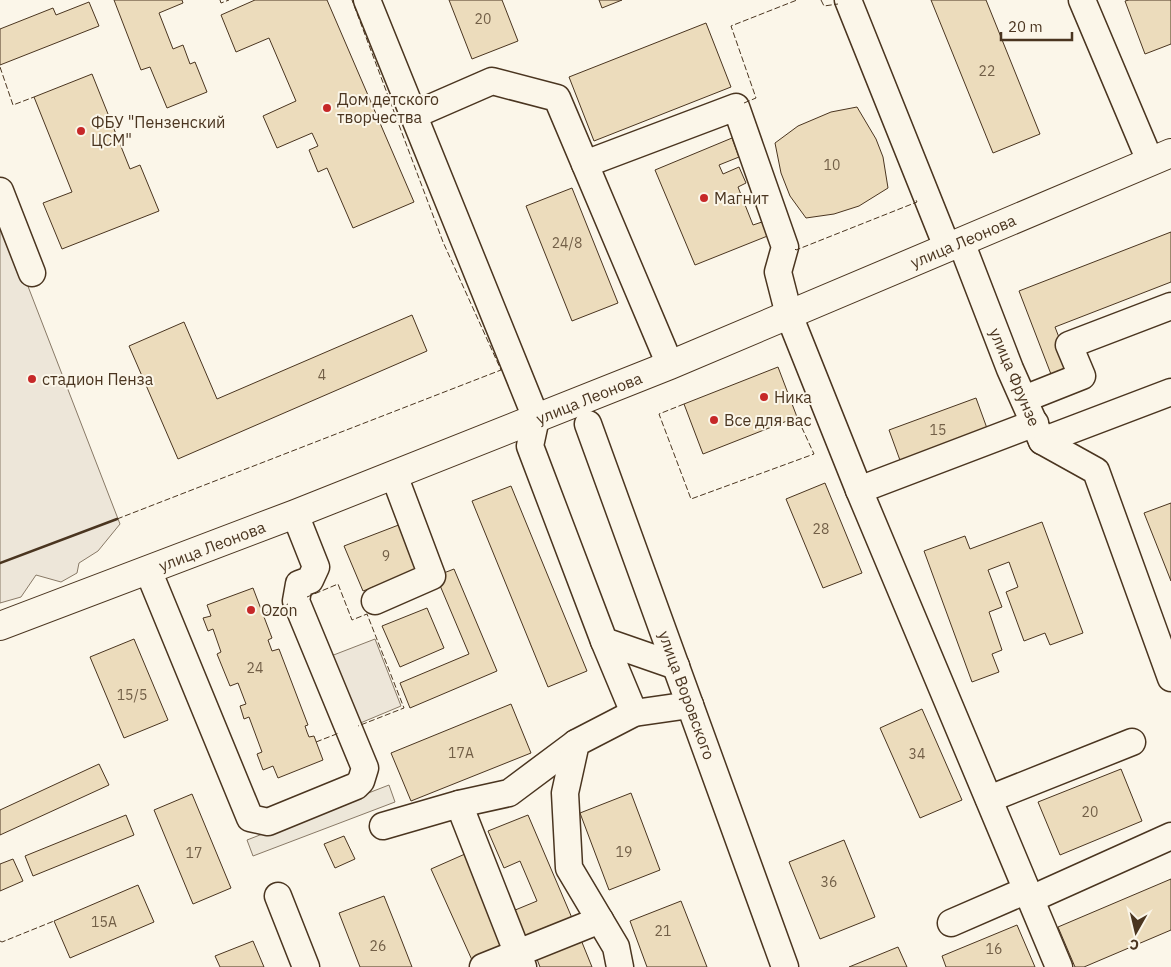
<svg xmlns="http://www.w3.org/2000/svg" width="1171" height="967" viewBox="0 0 1171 967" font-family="'IBM Plex Sans',sans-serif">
  <rect width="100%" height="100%" fill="#fbf6e9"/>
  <!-- green -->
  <g fill="#ede6d9" stroke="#887966">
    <polygon points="0,214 120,524 98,551 79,563 77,573 61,582 36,575 21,597 0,603"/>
    <polygon points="375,639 401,706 358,724 331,656"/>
  </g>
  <!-- parking -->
  <polygon fill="#ede7d9" stroke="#887966" points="389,785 395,802 253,856 247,840"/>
  <!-- building -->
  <g fill="#ecdcbc" stroke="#4a3520">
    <polygon points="114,0 182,0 183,3 159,13 173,49 183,45 190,64 195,62 207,92 167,108 150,67 141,70"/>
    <polygon points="255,0 327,0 414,202 353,228 327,168 318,172 309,150 318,146 312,133 277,148 263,116 296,101 269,38 236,52 221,15"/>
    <polygon points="449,0 502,0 518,41 472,59"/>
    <polygon points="599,0 622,0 602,8"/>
    <polygon points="931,0 986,0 1040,134 993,153"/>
    <polygon points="1129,0 1171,0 1171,44 1145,54 1125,1"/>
    <polygon points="89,2 99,26 0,65 0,29 53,8 56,15"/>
    <polygon points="706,23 731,87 594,141 569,77"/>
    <polygon points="92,74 130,169 140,165 159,211 62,249 43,203 72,192 34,97"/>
    <polygon points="857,107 876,139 883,157 888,188 859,206 834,214 806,218 790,196 781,173 775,143 798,126 831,112"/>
    <polygon points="732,138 739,157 719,165 723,174 739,167 746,183 738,187 753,225 765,221 770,235 695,265 655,170"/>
    <polygon points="572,188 618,303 572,321 526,206"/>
    <polygon points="1171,232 1171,282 1055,327 1073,374 1054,382 1019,291"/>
    <polygon points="412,315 427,351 178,459 129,346 184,322 217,399"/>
    <polygon points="778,367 797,417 703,454 684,404"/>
    <polygon points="976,398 988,431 901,463 889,430"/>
    <polygon points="825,483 862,573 823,588 786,499"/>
    <polygon points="511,486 587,671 548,687 472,501"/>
    <polygon points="1171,503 1171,581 1144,513"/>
    <polygon points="409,521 427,566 363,591 344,546"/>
    <polygon points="1042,522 1083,633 1050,645 1045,633 1024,641 1006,592 1018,587 1009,562 988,570 1002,607 989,612 1002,650 992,654 999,672 972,682 924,551 965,536 970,549"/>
    <polygon points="454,569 497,671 410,708 400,683 469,654 436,576"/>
    <polygon points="253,588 272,638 268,640 272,651 279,649 308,725 305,726 307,732 309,737 314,736 323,760 278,778 273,766 263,770 257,754 262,752 249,717 244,719 240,706 246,704 238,683 230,686 217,654 221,652 213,629 208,631 203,618 211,616 207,605"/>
    <polygon points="427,608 444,648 400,667 382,626"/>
    <polygon points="134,639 168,720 124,738 90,657"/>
    <polygon points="511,704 531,753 411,801 391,753"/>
    <polygon points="922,709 962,800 920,818 880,728"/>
    <polygon points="99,764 109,785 0,835 0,810"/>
    <polygon points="1121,769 1142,821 1060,855 1038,802"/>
    <polygon points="631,793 660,870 609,890 580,813"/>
    <polygon points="192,794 231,888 193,904 154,810"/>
    <polygon points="126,815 134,835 33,876 25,856"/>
    <polygon points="528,815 572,918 519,940 508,913 537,901 520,861 504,868 488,831"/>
    <polygon points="344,836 355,859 335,868 324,844"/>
    <polygon points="844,840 875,917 820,939 789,862"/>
    <polygon points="465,854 506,946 472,960 431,869"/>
    <polygon points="13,859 23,881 0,891 0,864"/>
    <polygon points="1171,879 1171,930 1084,967 1075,967 1058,927"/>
    <polygon points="138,885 154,922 70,958 54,921"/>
    <polygon points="384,896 396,926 412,967 360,967 339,913"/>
    <polygon points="681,901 707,967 647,967 630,921"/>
    <polygon points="1017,925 1035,967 946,967 942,956"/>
    <polygon points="579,935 592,967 540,967 535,954"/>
    <polygon points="253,941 264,967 220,967 215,956"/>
    <polygon points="898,947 907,967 849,967"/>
  </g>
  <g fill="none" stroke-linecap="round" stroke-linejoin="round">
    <!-- minor casing -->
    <g stroke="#4a3520" stroke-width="29">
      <g id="minor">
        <polyline points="367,0 536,418 530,446 604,641 676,666"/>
        <polyline points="848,0 947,247"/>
        <polyline points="1082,0 1150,161"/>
        <polyline points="414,115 492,81 557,98 670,365"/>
        <polyline points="585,164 736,107 785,247 778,272 789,315 859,490 1059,967"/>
        <polyline points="0,191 32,273"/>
        <polyline points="961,242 1010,369 1042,441 1171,392"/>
        <polyline points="1024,399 1082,376 1069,345 1171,306"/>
        <polyline points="588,424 785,967"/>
        <polyline points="1042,441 1096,471 1171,678"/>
        <polyline points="859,490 1035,423"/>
        <polyline points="148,570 250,818 268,822 356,786 361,781 365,768 296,601 299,584 310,580 316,567 295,514"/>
        <polyline points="375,601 432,576 394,475"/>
        <polyline points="604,641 634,713"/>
        <polyline points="989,799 1132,742"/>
        <polyline points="459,804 523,967"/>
        <polyline points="383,826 459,804 509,793 576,743"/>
        <polyline points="278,896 306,967"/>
        <polyline points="1031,899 1171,836"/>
        <polyline points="951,923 1027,890"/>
        <polyline points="483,967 600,920"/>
        <polyline points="620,967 616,947 569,868 565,793 576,743 634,713 690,705"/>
      </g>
    </g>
    <!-- major casing -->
    <g stroke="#4a3520" stroke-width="30">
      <polyline id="major" points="0,626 295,514 670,365 1171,153"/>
    </g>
    <!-- minor -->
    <use href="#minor" stroke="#fbf6e9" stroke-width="26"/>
    <!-- major -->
    <use href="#major" stroke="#fbf6e9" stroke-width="28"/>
    <!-- fence -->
    <g stroke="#4a3520" stroke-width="1" stroke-dasharray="6 2.5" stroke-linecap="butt">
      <polyline points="220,0 221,3 229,0"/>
      <polyline points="821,0 824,6 838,4"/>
      <polyline points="0,67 13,105 34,97"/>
      <polyline points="744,103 756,98 731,26 797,0"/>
      <polyline points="795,249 796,250 917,202 916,200"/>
      <polyline points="684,404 659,414 691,499 814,454 797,417"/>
      <polyline points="117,519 501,370 443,242 352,0"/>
      <polyline points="307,597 338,584 352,620 367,614 404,708 358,726"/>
      <polyline points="263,614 288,604"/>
      <polyline points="316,742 339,733"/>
      <polyline points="0,941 2,942 54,921"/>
    </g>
    <!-- wall -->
    <polyline stroke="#4a3520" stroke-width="2.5" points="0,563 117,519"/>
  </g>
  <!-- markers -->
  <g fill="#c62828" stroke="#fbf6e9" stroke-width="2">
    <circle cx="327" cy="108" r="5"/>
    <circle cx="81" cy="131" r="5"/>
    <circle cx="704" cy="198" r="5"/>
    <circle cx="32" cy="379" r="5"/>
    <circle cx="764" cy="397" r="5"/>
    <circle cx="714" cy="420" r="5"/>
    <circle cx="251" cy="610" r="5"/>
  </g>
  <g text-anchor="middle" stroke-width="4" stroke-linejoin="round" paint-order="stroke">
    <!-- number labels -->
    <g font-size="14" fill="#725f47">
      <text x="483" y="24">20</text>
      <text x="987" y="76">22</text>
      <text x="832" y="170">10</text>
      <text x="567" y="248">24/8</text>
      <text x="322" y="380">4</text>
      <text x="938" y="435">15</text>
      <text x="821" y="534">28</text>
      <text x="386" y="561">9</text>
      <text x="255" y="673">24</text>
      <text x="132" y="700">15/5</text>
      <text x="461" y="758">17А</text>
      <text x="917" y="759">34</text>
      <text x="1090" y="817">20</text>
      <text x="624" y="857">19</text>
      <text x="194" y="858">17</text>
      <text x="829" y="887">36</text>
      <text x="104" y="927">15А</text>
      <text x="663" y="936">21</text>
      <text x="378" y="951">26</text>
      <text x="994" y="954">16</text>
    </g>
    <!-- poi labels -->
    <g font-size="16" fill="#4a3520" stroke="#fbf6e9" text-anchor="start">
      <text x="337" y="105">Дом детского<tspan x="337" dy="18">творчества</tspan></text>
      <text x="91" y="128">ФБУ "Пензенский<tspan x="91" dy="18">ЦСМ"</tspan></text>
      <text x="714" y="204">Магнит</text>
      <text x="42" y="385">стадион Пенза</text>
      <text x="774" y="403">Ника</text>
      <text x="724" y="426">Все для вас</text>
      <text x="261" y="616">Ozon</text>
    </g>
    <!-- street labels -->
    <g font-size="16" fill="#4a3520" stroke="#fbf6e9">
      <text transform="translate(963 241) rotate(-23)" y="6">улица Леонова</text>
      <text transform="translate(1015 377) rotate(67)" y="6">улица Фрунзе</text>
      <text transform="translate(589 398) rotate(-22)" y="6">улица Леонова</text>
      <text transform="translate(212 546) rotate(-21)" y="6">улица Леонова</text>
      <text transform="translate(687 695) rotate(70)" y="6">улица Воровского</text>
    </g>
  </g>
  <!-- north arrow -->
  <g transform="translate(1136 932) rotate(188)" stroke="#fbf6e9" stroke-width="4" paint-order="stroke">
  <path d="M0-4L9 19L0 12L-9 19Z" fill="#4a3520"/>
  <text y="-8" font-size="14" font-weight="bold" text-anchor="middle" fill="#4a3520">С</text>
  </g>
  <!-- scale -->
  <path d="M1001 32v8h71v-8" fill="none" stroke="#4a3520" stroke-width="2.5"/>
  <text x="1008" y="32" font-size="15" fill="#4a3520" stroke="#fbf6e9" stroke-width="4" paint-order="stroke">20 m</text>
</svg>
